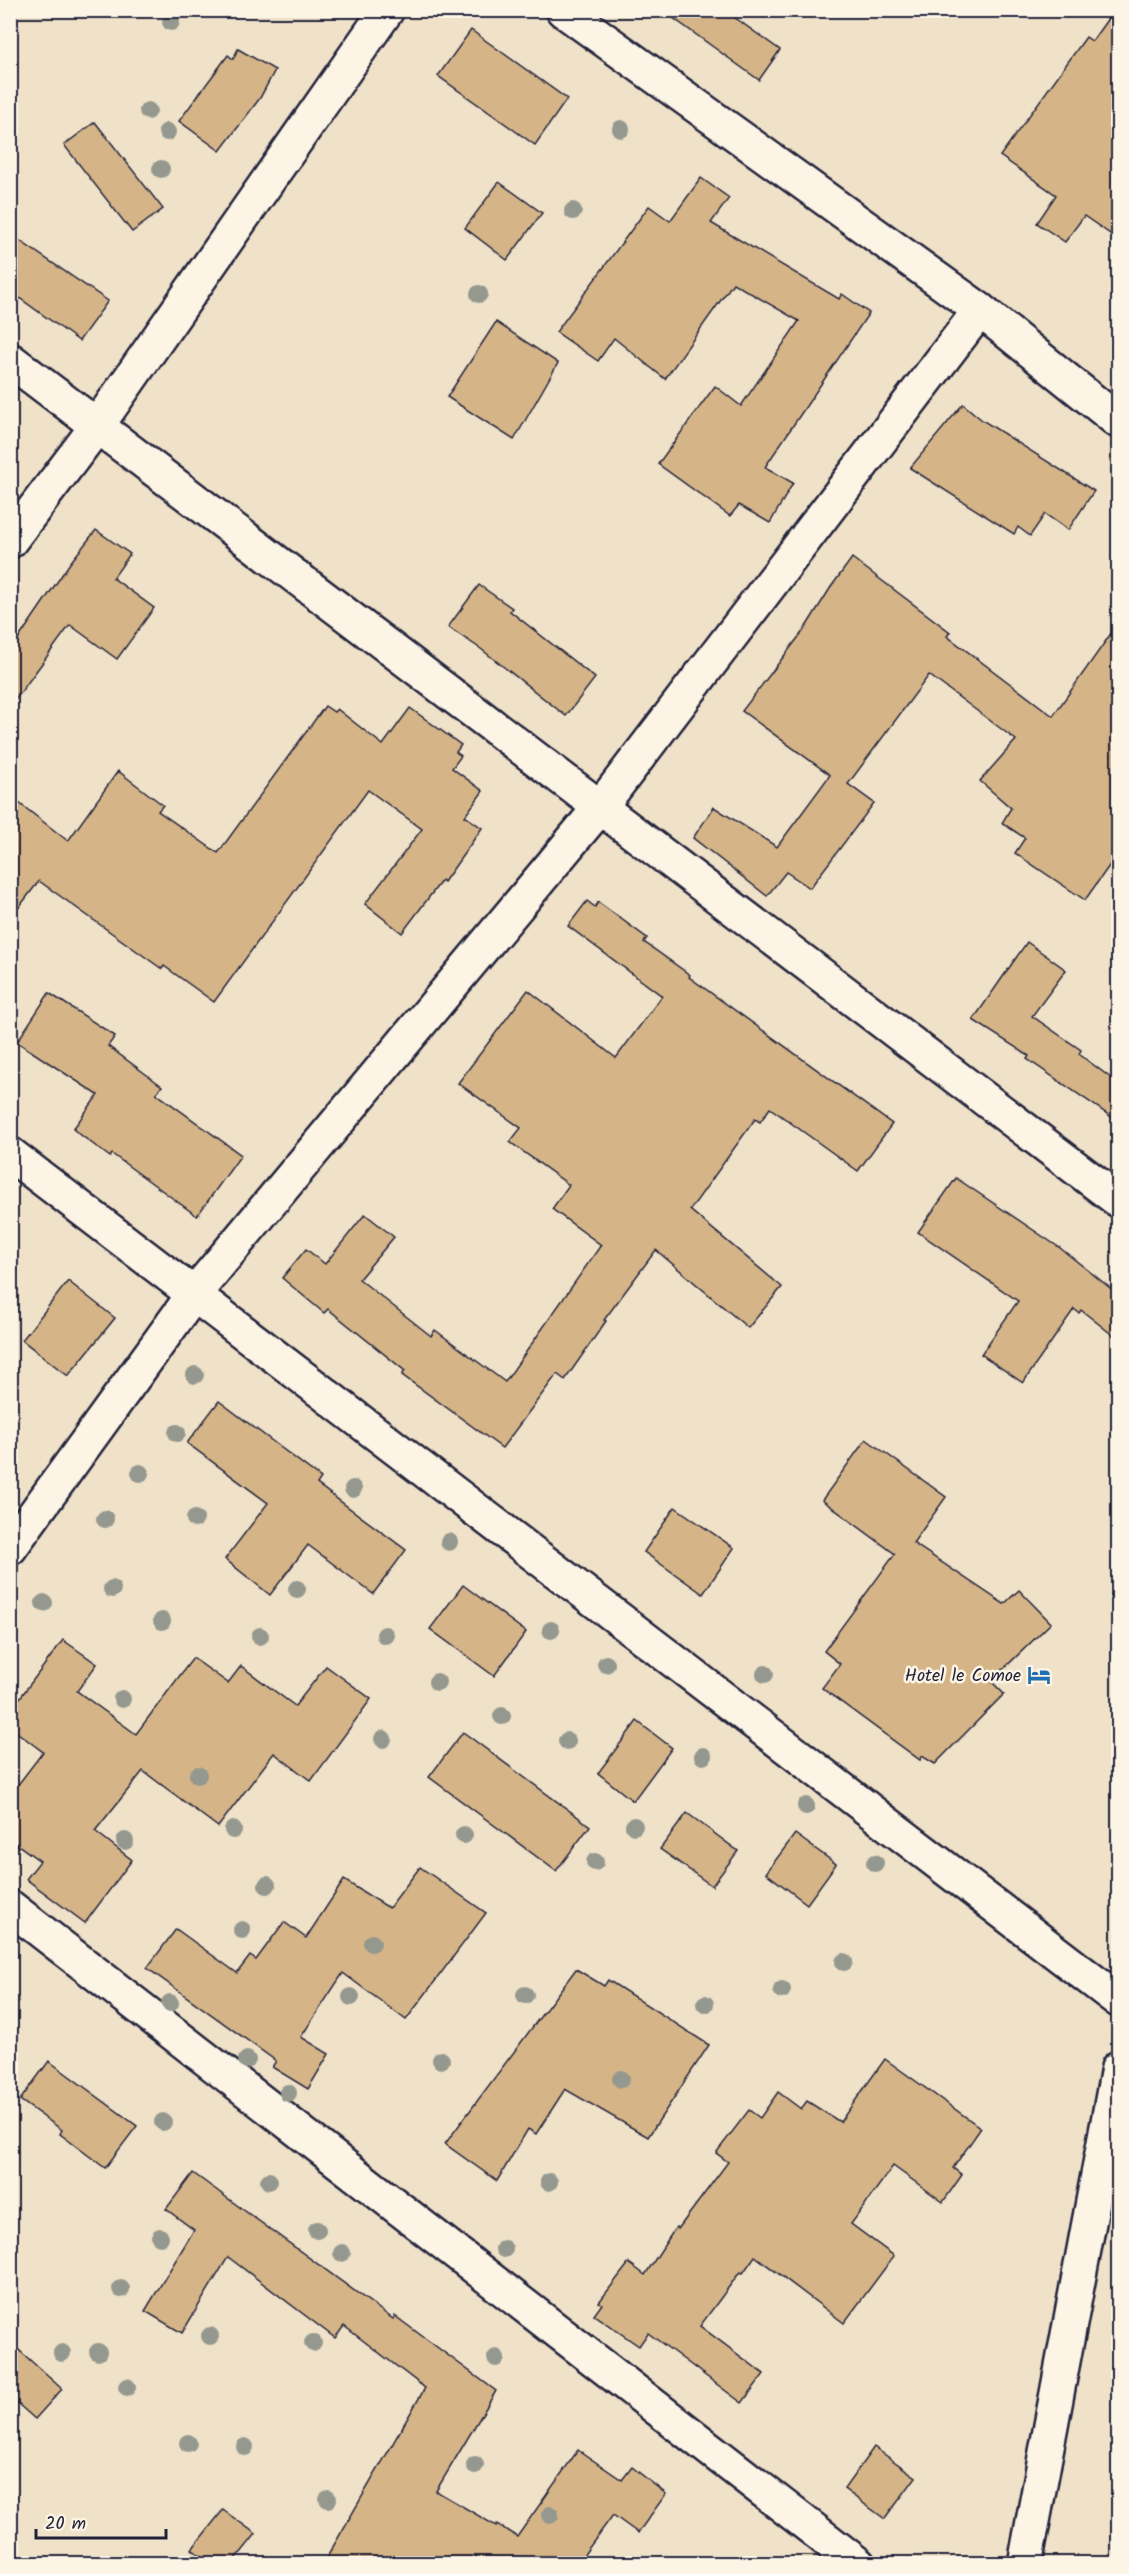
<svg xmlns="http://www.w3.org/2000/svg" width="1129" height="2574" viewBox="0 0 1129 2574" font-family="Kalam,sans-serif">
  <rect width="100%" height="100%" fill="#f0e2c9"/>
  <filter id="ink" filterUnits="userSpaceOnUse"><feTurbulence type="fractalNoise" baseFrequency=".0167" numOctaves="2"/><feDisplacementMap in="SourceGraphic" scale="12" xChannelSelector="R" yChannelSelector="G"/><feConvolveMatrix kernelMatrix="1 2 1 2 8 2 1 2 1" color-interpolation-filters="sRGB"/></filter>
  <g filter="url(#ink)">
    <!-- building -->
    <g fill="#d5b588" stroke="#22223b" stroke-width="1.5">
      <polygon points="662,10 724,10 780,50 759,80"/>
      <polygon points="1114,10 1119,10 1119,240 1084,216 1065,242 1037,223 1056,195 1000,156 1086,37 1092,41"/>
      <polygon points="471,30 567,99 535,145 438,76"/>
      <polygon points="238,49 275,70 260,98 220,151 179,121 228,55 233,59"/>
      <polygon points="95,122 163,209 132,232 64,145"/>
      <polygon points="701,178 729,198 711,223 839,299 842,294 869,313 765,467 793,483 770,523 739,505 730,516 658,464 715,386 741,406 799,321 733,283 665,379 614,338 598,361 556,332 649,206 670,221"/>
      <polygon points="499,182 542,213 507,260 465,228"/>
      <polygon points="10,234 108,301 79,341 10,291"/>
      <polygon points="496,322 558,363 514,440 447,397"/>
      <polygon points="963,404 982,420 1094,491 1068,530 1045,514 1030,536 1018,527 1014,534 910,468"/>
      <polygon points="96,530 130,554 113,578 154,608 117,659 70,625 10,707 10,651 70,563"/>
      <polygon points="852,558 950,632 947,636 1053,716 1119,622 1119,852 1085,900 1015,853 1025,838 1002,823 1011,808 980,781 1016,740 929,675 848,784 874,803 810,888 786,872 767,896 693,838 714,807 777,847 830,775 742,711 804,630 831,587"/>
      <polygon points="479,585 512,608 510,611 595,678 566,716 481,649 448,627"/>
      <polygon points="325,706 334,712 337,709 383,745 410,708 461,745 456,752 461,756 452,768 483,791 465,816 482,828 444,882 442,880 402,933 365,904 422,829 368,790 214,1002 164,966 162,969 39,881 10,919 10,796 68,841 118,771 163,805 158,811 218,853"/>
      <polygon points="587,901 595,907 598,902 647,938 644,942 690,975 689,977 892,1124 858,1171 770,1108 760,1122 755,1119 690,1210 782,1287 748,1328 656,1250 604,1320 606,1321 565,1380 557,1374 502,1448 402,1375 405,1371 328,1309 324,1313 282,1278 306,1249 325,1264 365,1214 394,1237 359,1279 431,1336 435,1330 505,1382 601,1245 552,1209 569,1185 510,1142 521,1128 458,1083 528,990 616,1058 662,996 568,926"/>
      <polygon points="1027,942 1066,970 1032,1016 1081,1050 1079,1054 1119,1084 1119,1122 1027,1059 1029,1056 973,1020"/>
      <polygon points="49,993 115,1036 108,1046 162,1086 156,1093 241,1155 197,1216 112,1154 110,1157 73,1129 98,1095 17,1042"/>
      <polygon points="956,1178 1060,1248 1119,1295 1119,1340 1081,1310 1079,1313 1074,1309 1023,1383 981,1354 1018,1301 918,1232"/>
      <polygon points="68,1281 115,1318 68,1376 22,1340"/>
      <polygon points="219,1401 321,1478 317,1484 406,1550 373,1594 308,1545 270,1595 225,1559 268,1503 187,1443"/>
      <polygon points="866,1439 946,1497 913,1543 1004,1604 1019,1590 1051,1623 991,1681 1004,1694 935,1764 922,1756 920,1760 822,1688 840,1664 824,1651 895,1554 822,1500"/>
      <polygon points="675,1507 734,1548 703,1594 644,1552"/>
      <polygon points="463,1585 526,1632 494,1676 430,1629"/>
      <polygon points="63,1640 97,1664 77,1691 136,1734 193,1658 228,1683 241,1666 295,1706 326,1666 371,1699 311,1781 274,1753 218,1827 143,1771 95,1831 132,1860 85,1923 26,1879 40,1861 10,1839 10,1795 43,1752 10,1727 10,1711"/>
      <polygon points="637,1721 672,1748 633,1801 598,1773"/>
      <polygon points="463,1732 590,1826 556,1871 429,1777"/>
      <polygon points="687,1813 738,1851 712,1886 660,1849"/>
      <polygon points="795,1834 836,1864 807,1904 766,1873"/>
      <polygon points="420,1867 486,1913 406,2020 343,1973 301,2037 329,2054 308,2089 272,2067 276,2061 147,1968 176,1929 237,1973 250,1956 256,1960 284,1922 306,1938 344,1880 389,1908"/>
      <polygon points="576,1969 604,1986 608,1980 709,2045 648,2137 565,2089 536,2134 528,2129 497,2181 445,2144"/>
      <polygon points="885,2059 981,2128 953,2168 962,2175 943,2202 893,2166 851,2224 894,2256 844,2323 755,2256 743,2273 740,2272 700,2326 764,2374 742,2403 648,2333 639,2346 594,2315 602,2304 599,2302 629,2263 645,2275 676,2227 678,2229 728,2162 716,2153 749,2110 760,2118 778,2092 801,2109 807,2101 840,2122"/>
      <polygon points="49,2061 137,2126 105,2168 60,2134 62,2130 20,2100"/>
      <polygon points="193,2173 393,2319 395,2316 496,2391 436,2491 496,2526 497,2524 517,2537 578,2450 622,2480 632,2467 666,2494 638,2533 613,2515 577,2564 323,2564 425,2388 344,2326 335,2338 228,2257 182,2333 145,2311 194,2230 166,2209"/>
      <polygon points="10,2342 62,2389 35,2419 10,2397"/>
      <polygon points="874,2447 916,2477 885,2519 844,2489"/>
      <polygon points="223,2510 256,2534 232,2564 211,2564 192,2549"/>
    </g>
    <g fill="none" stroke-linecap="round" stroke-linejoin="round">
      <!-- street casing -->
      <g stroke="#22223b" stroke-width="38">
        <g id="street">
          <polyline points="563,10 980,310 1118,421"/>
          <polyline points="10,360 1118,1200"/>
          <polyline points="10,541 97,426 387,10"/>
          <polyline points="10,1154 1118,2000"/>
          <polyline points="10,1548 194,1294 601,806 980,310"/>
          <polyline points="10,1907 858,2564"/>
        </g>
      </g>
      <!-- secondary casing -->
      <g stroke="#22223b" stroke-width="38">
        <polyline id="secondary" points="1025,2564 1118,2068"/>
      </g>
      <!-- street -->
      <use href="#street" stroke="#fcf5e5" stroke-width="33"/>
      <!-- secondary -->
      <use href="#secondary" stroke="#fcf5e5" stroke-width="33"/>
    </g>
    <!-- trees -->
    <g fill="#94988e">
      <circle cx="171" cy="22" r="9"/>
      <circle cx="148" cy="111" r="9"/>
      <circle cx="621" cy="129" r="9"/>
      <circle cx="167" cy="132" r="9"/>
      <circle cx="161" cy="169" r="9"/>
      <circle cx="573" cy="211" r="9"/>
      <circle cx="479" cy="294" r="9"/>
      <circle cx="195" cy="1375" r="9"/>
      <circle cx="177" cy="1433" r="9"/>
      <circle cx="140" cy="1473" r="9"/>
      <circle cx="353" cy="1489" r="9"/>
      <circle cx="105" cy="1519" r="9"/>
      <circle cx="195" cy="1519" r="9"/>
      <circle cx="449" cy="1542" r="9"/>
      <circle cx="112" cy="1589" r="9"/>
      <circle cx="297" cy="1589" r="9"/>
      <circle cx="44" cy="1603" r="9"/>
      <circle cx="162" cy="1621" r="9"/>
      <circle cx="551" cy="1630" r="9"/>
      <circle cx="385" cy="1635" r="9"/>
      <circle cx="260" cy="1636" r="9"/>
      <circle cx="606" cy="1664" r="9"/>
      <circle cx="765" cy="1674" r="9"/>
      <circle cx="437" cy="1682" r="9"/>
      <circle cx="122" cy="1699" r="9"/>
      <circle cx="502" cy="1716" r="9"/>
      <circle cx="383" cy="1739" r="9"/>
      <circle cx="567" cy="1741" r="9"/>
      <circle cx="703" cy="1756" r="9"/>
      <circle cx="198" cy="1775" r="9"/>
      <circle cx="806" cy="1806" r="9"/>
      <circle cx="634" cy="1826" r="9"/>
      <circle cx="233" cy="1830" r="9"/>
      <circle cx="464" cy="1835" r="9"/>
      <circle cx="125" cy="1841" r="9"/>
      <circle cx="595" cy="1862" r="9"/>
      <circle cx="875" cy="1863" r="9"/>
      <circle cx="267" cy="1885" r="9"/>
      <circle cx="242" cy="1930" r="9"/>
      <circle cx="372" cy="1943" r="9"/>
      <circle cx="844" cy="1962" r="9"/>
      <circle cx="782" cy="1990" r="9"/>
      <circle cx="525" cy="1995" r="9"/>
      <circle cx="351" cy="1997" r="9"/>
      <circle cx="170" cy="2003" r="9"/>
      <circle cx="705" cy="2004" r="9"/>
      <circle cx="247" cy="2060" r="9"/>
      <circle cx="441" cy="2060" r="9"/>
      <circle cx="621" cy="2079" r="9"/>
      <circle cx="288" cy="2093" r="9"/>
      <circle cx="163" cy="2122" r="9"/>
      <circle cx="269" cy="2181" r="9"/>
      <circle cx="549" cy="2182" r="9"/>
      <circle cx="317" cy="2230" r="9"/>
      <circle cx="160" cy="2237" r="9"/>
      <circle cx="504" cy="2249" r="9"/>
      <circle cx="342" cy="2253" r="9"/>
      <circle cx="121" cy="2289" r="9"/>
      <circle cx="210" cy="2336" r="9"/>
      <circle cx="313" cy="2343" r="9"/>
      <circle cx="98" cy="2352" r="9"/>
      <circle cx="62" cy="2353" r="9"/>
      <circle cx="496" cy="2358" r="9"/>
      <circle cx="127" cy="2387" r="9"/>
      <circle cx="188" cy="2443" r="9"/>
      <circle cx="245" cy="2447" r="9"/>
      <circle cx="475" cy="2465" r="9"/>
      <circle cx="328" cy="2499" r="9"/>
      <circle cx="550" cy="2515" r="9"/>
    </g>
  </g>
  <!-- icons -->
  <defs>
    <g id="hotel-bare" transform="scale(1.8)"><path d="M-6-4.5h1.5V1H6V5H4.5V3h-9V5H-6ZM-4 0a1.8 1.8 0 1 1 3.6 0ZM.5 0V-2.5h3Q6-2.5 6 0Z" fill="#1f6fb2" stroke="#fcf5e5" stroke-width="2.5" paint-order="stroke"/></g>
  </defs>
  <g fill-rule="evenodd">
    <use href="#hotel-bare" x="1039" y="1675"/>
  </g>
  <g text-anchor="middle" stroke-width="5" stroke-linejoin="round" paint-order="stroke">
    <!-- poi labels -->
    <g font-size="18" fill="#22223b" stroke="#fcf5e5" text-anchor="end">
      <text x="1021" y="1681">Hotel le Comoe</text>
    </g>
  </g>
  <!-- margin -->
  <rect width="1129" height="2574" fill="none" stroke="#fcf5e5" stroke-width="36"/>
  <rect x="18" y="18" width="1093" height="2538" fill="none" stroke="#22223b" stroke-width="2" filter="url(#ink)"/>
  <!-- scale -->
  <path d="M36 2529v9h130v-9" fill="none" stroke="#22223b" stroke-width="3"/>
  <text x="45" y="2529" font-size="18" fill="#22223b" stroke="#fcf5e5" stroke-width="4.5" paint-order="stroke">20 m</text>
</svg>
